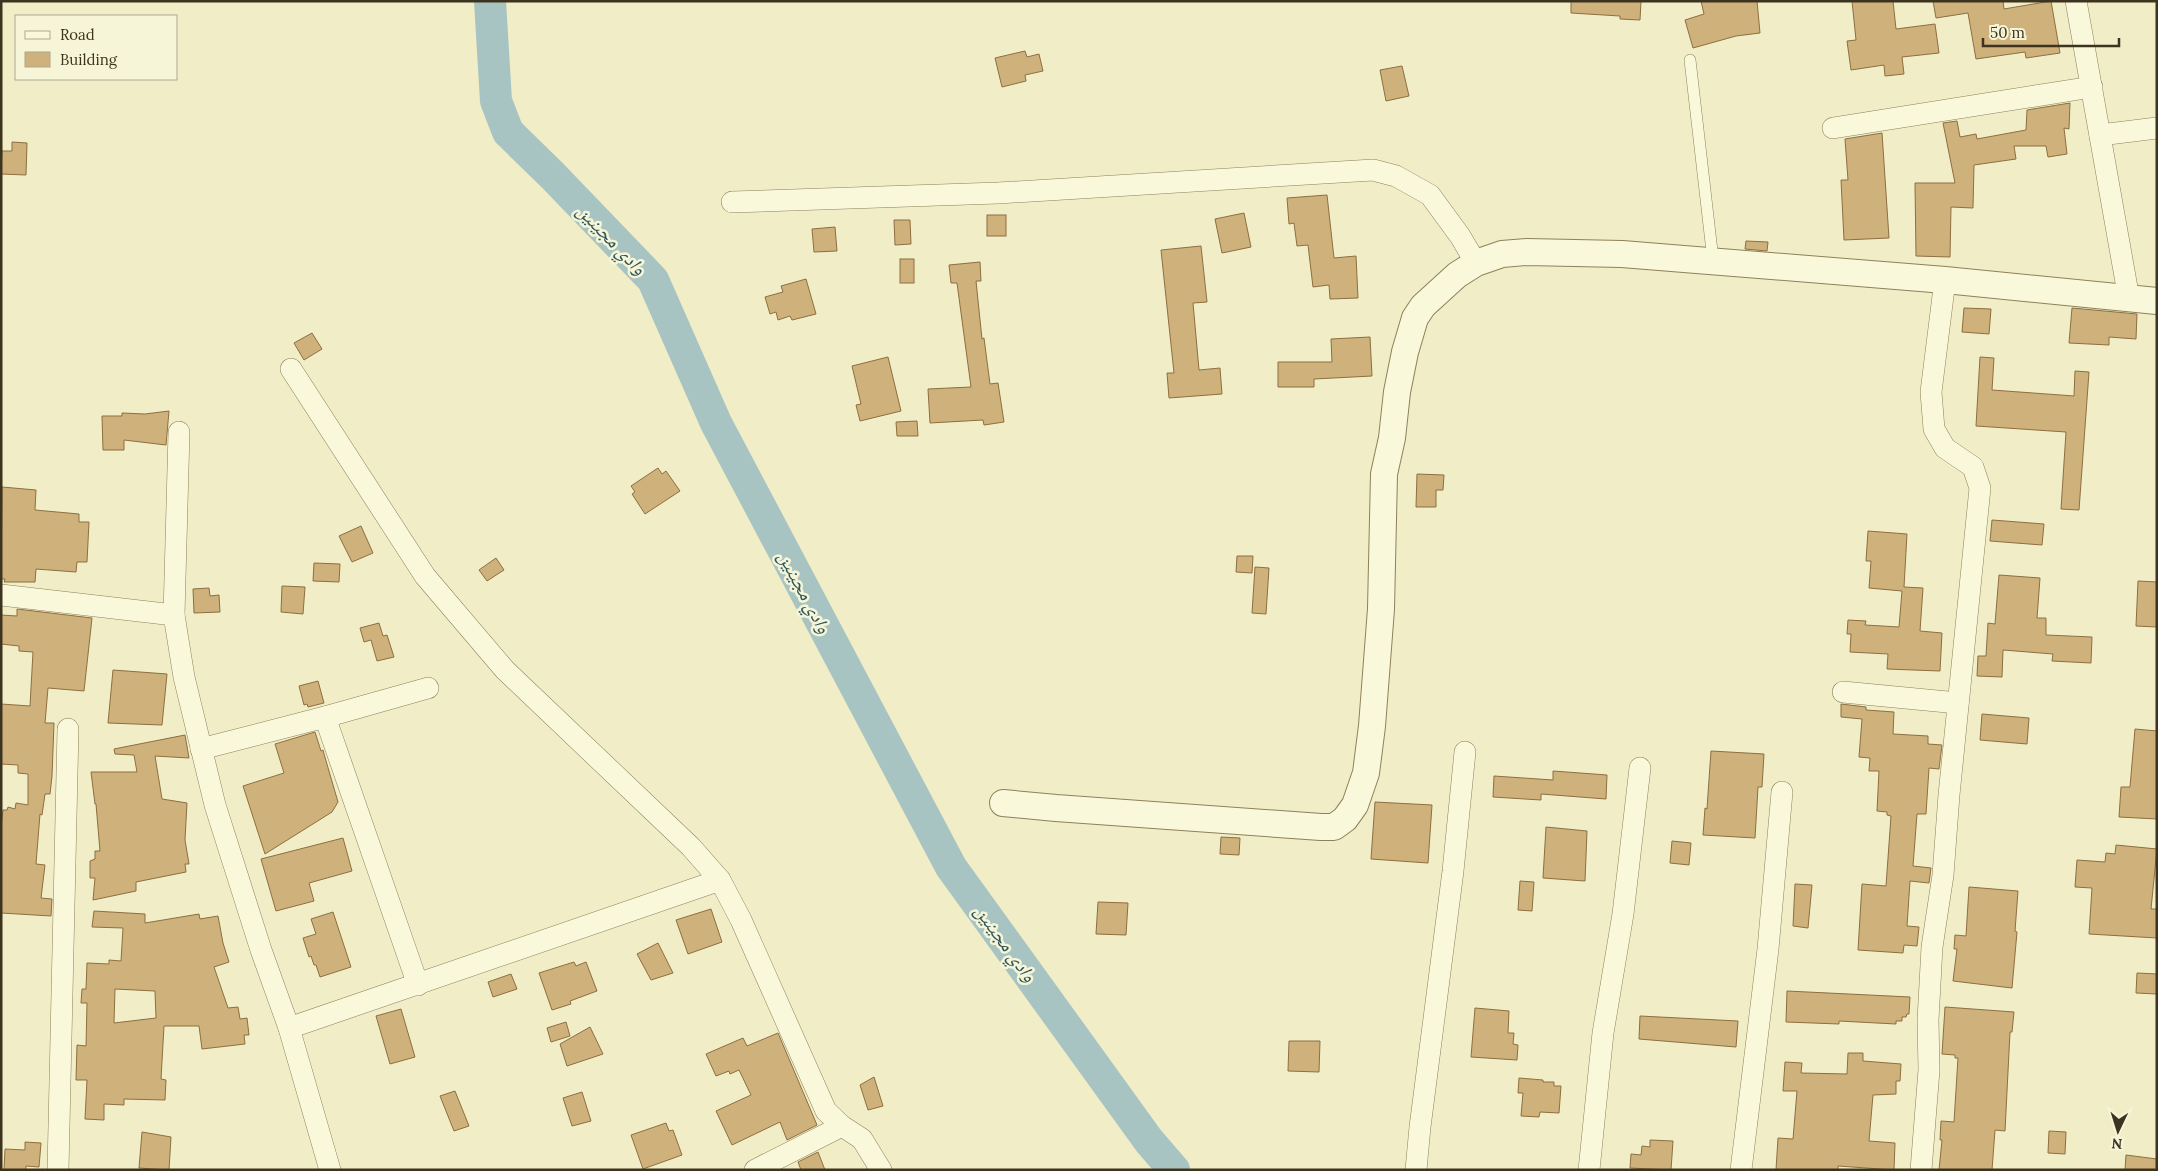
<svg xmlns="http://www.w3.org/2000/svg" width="2158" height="1171" viewBox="0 0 2158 1171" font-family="Lora,'Noto Naskh Arabic',serif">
  <rect width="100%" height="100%" fill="#f0edc7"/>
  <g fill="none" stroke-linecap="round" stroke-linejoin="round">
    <!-- river -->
    <polyline stroke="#a8c4c2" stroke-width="32" points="490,1 496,101 508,132 553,176 653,280 716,423 951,867 1149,1141 1174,1170"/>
  </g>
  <!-- building -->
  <g fill="#cfb17c" stroke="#8d6f40" fill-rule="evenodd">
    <polygon points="1571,1 1641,1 1640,20 1620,19 1620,16 1571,13"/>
    <polygon points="1701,1 1757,1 1760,33 1736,36 1693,48 1685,20 1704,14"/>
    <polygon points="1852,1 1893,1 1896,29 1935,24 1939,53 1902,57 1904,74 1885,76 1884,65 1851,70 1847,41 1856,40"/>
    <polygon points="1933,1 2003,1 2004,9 2051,1 2060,53 2026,58 2025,52 1976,59 1968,13 1936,18"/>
    <polygon points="1025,51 1027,57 1039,54 1043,71 1025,75 1026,81 1002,87 995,58"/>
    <polygon points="1402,66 1409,96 1386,101 1380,70"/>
    <polygon points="2070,103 2069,129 2064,128 2067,154 2048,157 2046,146 2014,146 2016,159 1974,165 1973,208 1951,207 1950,257 1916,256 1915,183 1955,183 1943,123 1957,121 1960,137 1976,134 1977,139 2026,130 2027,110"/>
    <polygon points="1882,133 1889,238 1844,240 1841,180 1848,180 1845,139"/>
    <polygon points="12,142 27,143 26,175 1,174 2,151 12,151"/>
    <polygon points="1327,195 1334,258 1356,256 1358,298 1330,299 1329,285 1313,287 1308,245 1297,246 1294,223 1289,224 1287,198"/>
    <polygon points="1244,213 1251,247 1222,253 1215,219"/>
    <rect x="987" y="215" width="19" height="21"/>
    <polygon points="894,220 910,220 911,244 895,245"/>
    <polygon points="835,227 837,251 814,252 812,229"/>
    <polygon points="1746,241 1768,242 1767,251 1745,249"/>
    <polygon points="1201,246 1207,302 1193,303 1199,370 1220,368 1222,394 1169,398 1167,373 1174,373 1161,250"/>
    <rect x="900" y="259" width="14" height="24"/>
    <polygon points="980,262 981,281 976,281 982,339 984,338 990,384 998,383 1004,422 984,425 983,420 930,423 928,389 971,387 957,283 951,283 949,265"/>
    <polygon points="806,279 816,314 792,320 790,316 778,320 776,312 770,314 765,297 783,292 781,286"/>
    <polygon points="1964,308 1991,309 1989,334 1962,332"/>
    <polygon points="2072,308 2137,314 2136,339 2109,337 2109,345 2069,343"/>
    <polygon points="312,333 322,349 304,360 294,343"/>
    <polygon points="1370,337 1372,376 1314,379 1314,387 1278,387 1278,362 1332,362 1331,339"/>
    <polygon points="888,357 901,411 860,421 856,405 861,404 852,366"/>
    <polygon points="1980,357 1994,358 1992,390 2074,396 2075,371 2089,372 2079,510 2061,509 2066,432 1976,426"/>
    <polygon points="169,411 166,445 124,440 124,450 103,450 102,416 122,416 122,413 145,414"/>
    <polygon points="917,421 918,436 897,436 896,422"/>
    <polygon points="658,468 662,474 666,471 680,491 645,514 632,494 635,492 631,486"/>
    <polygon points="1417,474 1444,475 1443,490 1436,490 1436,507 1416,507"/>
    <polygon points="2,487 36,490 35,510 79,514 79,522 89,522 87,562 77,562 76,572 36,569 35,582 4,582 5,579 1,579"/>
    <polygon points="1992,520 2044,524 2042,545 1990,541"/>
    <polygon points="361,526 373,553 352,562 339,536"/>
    <polygon points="1868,531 1907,534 1904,587 1923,588 1920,631 1942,633 1940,671 1887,669 1888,654 1850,652 1851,634 1847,634 1848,620 1866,621 1865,625 1899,627 1902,591 1869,588 1871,561 1866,561"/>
    <polygon points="1237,556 1253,556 1252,573 1236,572"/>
    <polygon points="496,558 504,570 487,581 479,570"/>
    <polygon points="314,563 340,564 339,582 313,581"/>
    <polygon points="1255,567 1269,568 1266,614 1252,613"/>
    <polygon points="1999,575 2040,578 2037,618 2046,618 2046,635 2092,637 2091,663 2052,661 2053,654 2003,650 2002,677 1977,676 1978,656 1986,656 1988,623 1995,624"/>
    <polygon points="2138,581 2157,582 2157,627 2136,626"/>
    <polygon points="282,586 305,587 303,614 281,612"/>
    <polygon points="209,588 210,596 219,595 220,612 194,613 193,589"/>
    <polygon points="17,609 92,618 84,691 48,688 45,723 54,723 52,776 50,794 45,794 42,815 40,814 36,864 45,865 41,898 52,899 51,916 1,913 1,826 3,810 7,810 8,807 15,809 16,803 28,805 28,774 18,773 18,765 1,764 1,704 30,706 33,652 19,651 19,646 1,644 1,615 17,616"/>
    <polygon points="379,623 383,636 387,635 394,657 377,661 371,640 364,642 360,628"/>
    <polygon points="113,670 167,674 162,725 108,723"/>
    <polygon points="318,681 324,703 308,707 307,704 304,705 299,686"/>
    <polygon points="1841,704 1866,707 1866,710 1894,712 1893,734 1928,736 1928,744 1942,745 1939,769 1929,768 1926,814 1917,814 1913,866 1931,868 1929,883 1910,881 1907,926 1919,927 1917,946 1904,945 1903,953 1858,950 1862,884 1886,886 1891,816 1887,815 1887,812 1877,811 1879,771 1869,771 1870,758 1859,757 1862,719 1841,717"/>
    <polygon points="1982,714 2029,718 2027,744 1980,740"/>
    <polygon points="2135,729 2157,731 2157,819 2119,817 2121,787 2130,787"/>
    <polygon points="315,732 321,751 323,750 324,754 338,802 332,812 265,854 243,786 284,773 275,744"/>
    <polygon points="185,735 189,758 155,756 162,799 187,803 185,840 189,864 185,864 186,872 136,882 136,891 93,900 95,878 90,878 90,861 95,859 95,851 100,851 96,804 95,804 91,772 137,772 134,755 115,754 114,749"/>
    <polygon points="1711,751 1764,754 1762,787 1758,787 1755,838 1703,835 1705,808 1707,809"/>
    <polygon points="1553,771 1607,775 1606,799 1541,794 1541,800 1493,797 1494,776 1553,780"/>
    <polygon points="1375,802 1432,805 1428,863 1371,859"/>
    <polygon points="1546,827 1587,831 1585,881 1543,878"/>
    <polygon points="1221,837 1240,838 1239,855 1220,854"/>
    <polygon points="343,838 352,871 309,883 314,901 276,911 261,859"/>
    <polygon points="1672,841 1691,843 1689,865 1670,863"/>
    <polygon points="2116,845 2157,849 2151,909 2157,909 2157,938 2089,934 2092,888 2075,887 2077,860 2105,862 2106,853 2115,854"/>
    <polygon points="1520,881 1534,882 1532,911 1518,910"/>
    <polygon points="1795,884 1812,885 1808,928 1793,926"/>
    <polygon points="1969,887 2018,891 2015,931 2017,932 2012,988 1953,981 1957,949 1954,949 1955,935 1966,936"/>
    <polygon points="1098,902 1128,903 1126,935 1096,934"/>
    <polygon points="711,909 722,942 688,954 676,920"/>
    <path d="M 94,911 L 145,914 L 145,923 L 199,914 L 200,919 L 218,916 L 223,943 L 229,962 L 214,967 L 228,1008 L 238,1007 L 240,1019 L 247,1018 L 249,1035 L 244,1035 L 245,1044 L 202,1049 L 199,1026 L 164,1026 L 161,1079 L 166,1080 L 165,1100 L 124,1099 L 124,1105 L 104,1104 L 104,1120 L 85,1119 L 87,1080 L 76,1080 L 77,1045 L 86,1046 L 87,1003 L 81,1003 L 82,989 L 86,989 L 87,963 L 109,964 L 109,960 L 121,961 L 123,928 L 92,927 ZM 115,989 L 155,991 L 156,1018 L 114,1023 Z"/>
    <polygon points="333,912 351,967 320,977 316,965 314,965 311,956 309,957 303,938 316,934 311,919"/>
    <polygon points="658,943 673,973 651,980 637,954"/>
    <polygon points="574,962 576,966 586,962 597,991 570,1001 571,1004 552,1010 539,973"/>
    <polygon points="2137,973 2157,974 2157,994 2136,993"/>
    <polygon points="511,974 517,989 493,997 488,982"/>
    <polygon points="1787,991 1910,997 1909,1014 1907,1014 1906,1017 1902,1017 1902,1021 1896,1021 1896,1024 1839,1021 1839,1024 1786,1022"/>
    <polygon points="1945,1007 2014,1012 2012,1032 2010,1032 2005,1131 1995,1130 1992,1170 1939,1170 1942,1140 1940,1140 1941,1121 1954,1122 1958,1058 1955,1058 1955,1055 1942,1054"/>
    <polygon points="1475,1008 1509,1011 1508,1033 1514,1033 1513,1044 1518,1045 1517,1060 1471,1057"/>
    <polygon points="401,1009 415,1057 390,1064 376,1016"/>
    <polygon points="1640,1016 1738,1021 1736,1047 1639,1039"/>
    <polygon points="566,1022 570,1036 551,1042 547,1028"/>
    <polygon points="590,1027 603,1054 567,1066 560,1044"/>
    <polygon points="778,1033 817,1125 787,1140 780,1122 732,1145 716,1111 751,1095 739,1070 730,1074 729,1071 716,1076 706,1054 743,1038 747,1046"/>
    <polygon points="1289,1041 1320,1041 1319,1072 1288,1071"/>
    <polygon points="1848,1053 1863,1053 1863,1061 1901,1064 1900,1081 1896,1081 1896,1094 1873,1095 1869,1141 1895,1143 1894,1170 1838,1166 1838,1170 1776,1170 1778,1138 1793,1139 1797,1091 1783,1091 1785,1062 1802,1063 1801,1073 1847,1074"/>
    <polygon points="874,1077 883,1106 868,1110 860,1085"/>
    <polygon points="1519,1078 1543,1080 1543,1082 1554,1082 1554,1086 1561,1086 1559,1113 1540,1112 1539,1117 1521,1116 1523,1093 1518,1093"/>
    <polygon points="455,1091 469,1126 454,1131 440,1096"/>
    <polygon points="582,1092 591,1121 572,1126 563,1098"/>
    <polygon points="666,1123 669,1131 673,1130 682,1155 643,1169 631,1135"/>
    <polygon points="2049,1131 2066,1132 2065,1154 2048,1153"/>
    <polygon points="142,1132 171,1137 169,1170 139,1168"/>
    <polygon points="1650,1140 1673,1141 1671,1170 1630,1168 1631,1154 1641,1155 1642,1146 1650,1147"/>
    <polygon points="25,1142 41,1143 39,1167 26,1166 26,1170 4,1170 5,1149 25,1150"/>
    <polygon points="818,1152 825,1170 801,1170 798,1162"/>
    <polygon points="2126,1155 2157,1159 2157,1170 2125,1170"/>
  </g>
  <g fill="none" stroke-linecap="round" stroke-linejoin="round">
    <!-- service casing -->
    <g stroke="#8d815b" stroke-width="12">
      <polyline id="service" points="1690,60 1713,260"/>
    </g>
    <!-- minor casing -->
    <g stroke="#8d815b" stroke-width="22">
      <g id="minor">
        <polyline points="2076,1 2129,299"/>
        <polyline points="1833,128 2092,87"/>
        <polyline points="2100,135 2157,128"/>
        <polyline points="732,202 998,193 1373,170 1396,176 1430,195 1460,236 1476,263"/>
        <polyline points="291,369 425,576 505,670 691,847 720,880 741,920 826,1111 842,1126 862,1139 881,1170"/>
        <polyline points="179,432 174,615 184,677 215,805 261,950 289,1028 330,1170"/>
        <polyline points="1,595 174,615"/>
        <polyline points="1843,692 1958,703"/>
        <polyline points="325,717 418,985"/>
        <polyline points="201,749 325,717 428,688"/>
        <polyline points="289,1028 720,880"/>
        <polyline points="58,1170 68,729"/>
        <polyline points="755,1170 842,1126"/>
        <polyline points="1416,1170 1420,1127 1453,871 1465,752"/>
        <polyline points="1589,1170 1603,1033 1623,914 1640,768"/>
        <polyline points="1741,1170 1768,949 1782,792"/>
        <polyline points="1921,1170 1929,1070 1928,1020 1932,947 1943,875 1949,795 1980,488 1973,467 1945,448 1934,429 1931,392 1945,280"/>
      </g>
    </g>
    <!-- tertiary casing -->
    <g stroke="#8d815b" stroke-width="28">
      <polyline id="tertiary" points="1003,803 1056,808 1321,827 1334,827 1345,819 1355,805 1366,773 1372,726 1381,609 1384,474 1392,438 1397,392 1405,352 1415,318 1423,306 1457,275 1476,263 1502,254 1527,252 1622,254 1945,280 2157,301"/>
    </g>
    <!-- service -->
    <use href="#service" stroke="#faf8db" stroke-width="11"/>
    <!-- minor -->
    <use href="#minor" stroke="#faf8db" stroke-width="21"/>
    <!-- tertiary -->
    <use href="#tertiary" stroke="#faf8db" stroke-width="26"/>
  </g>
  <g text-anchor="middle" stroke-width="5" stroke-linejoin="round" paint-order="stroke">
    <!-- water labels -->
    <g font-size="19" font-style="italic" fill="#2e565d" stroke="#f7f5d7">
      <text transform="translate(612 239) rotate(46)" y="7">وادي مجينين</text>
      <text transform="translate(805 592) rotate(62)" y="7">وادي مجينين</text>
      <text transform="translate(1006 943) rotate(54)" y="7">وادي مجينين</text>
    </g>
  </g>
  <!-- border -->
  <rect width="2158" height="1171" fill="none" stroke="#3d3420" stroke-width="5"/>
  <!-- legend -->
  <rect x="15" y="15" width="162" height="65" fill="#f7f5d7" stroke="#ada88e"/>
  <rect x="25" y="31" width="25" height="8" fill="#faf8db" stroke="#ada88e"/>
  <text x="60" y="40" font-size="15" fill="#3d3420">Road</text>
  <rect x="25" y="52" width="25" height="15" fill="#cfb17c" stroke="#ada88e"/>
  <text x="60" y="65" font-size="15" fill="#3d3420">Building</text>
  <!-- north arrow -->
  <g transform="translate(2118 1131) rotate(184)" stroke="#f7f5d7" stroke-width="4" paint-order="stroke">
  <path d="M0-4L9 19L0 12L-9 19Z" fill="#3d3420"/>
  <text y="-8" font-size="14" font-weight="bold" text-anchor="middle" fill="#3d3420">N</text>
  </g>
  <!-- scale -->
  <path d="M1983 38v8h136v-8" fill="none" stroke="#3d3420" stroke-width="2.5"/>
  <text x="1990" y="38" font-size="15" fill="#3d3420" stroke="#f7f5d7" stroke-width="4" paint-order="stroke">50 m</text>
</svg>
